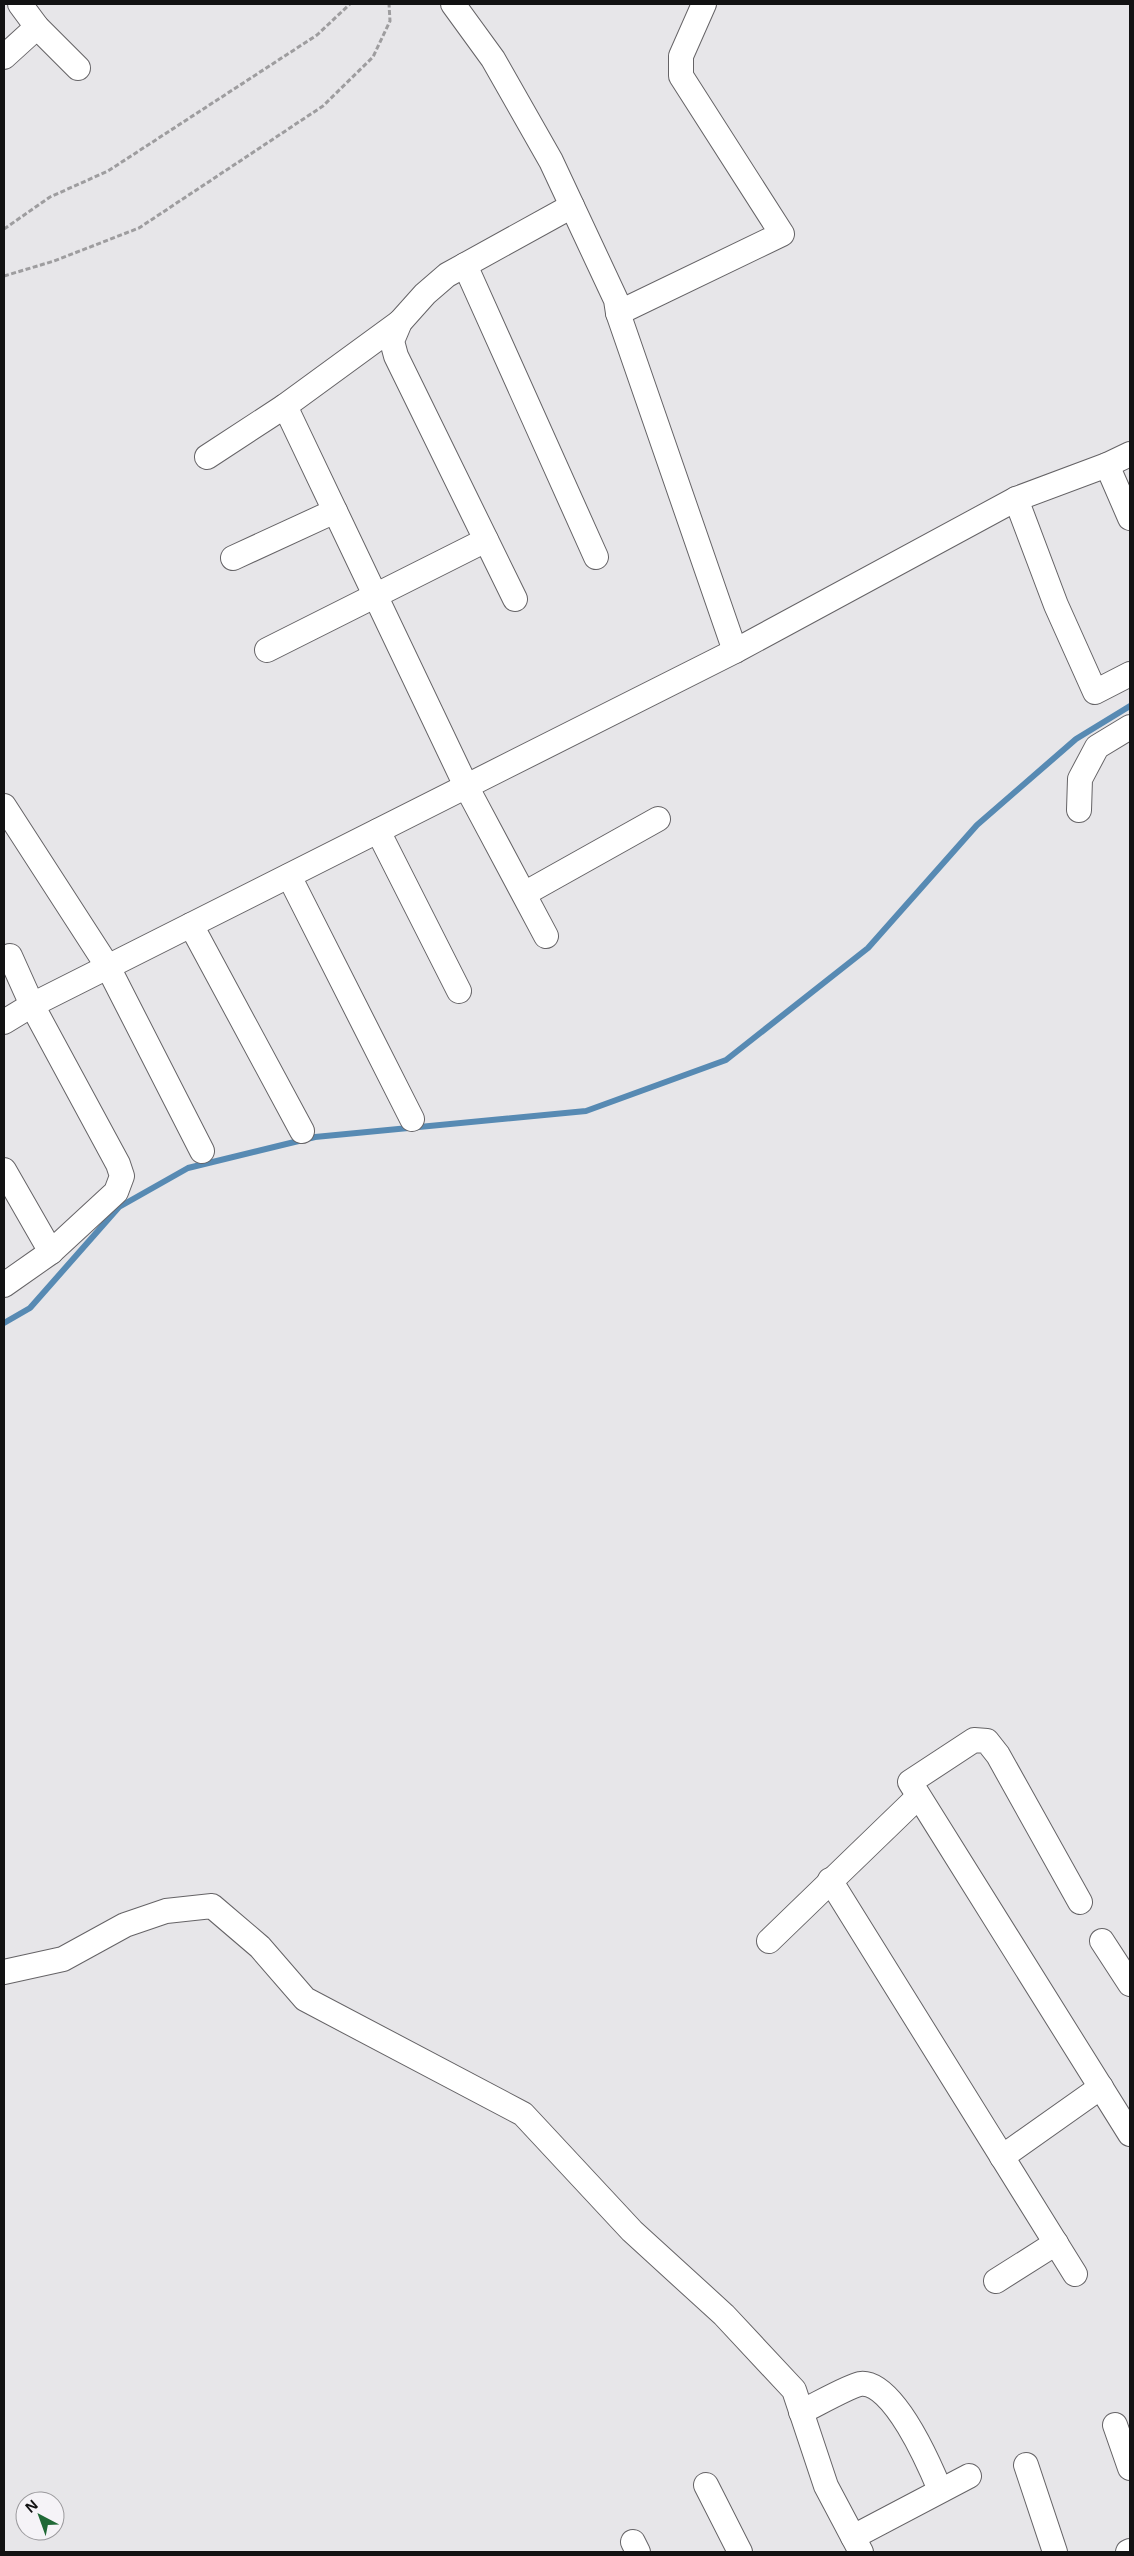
<svg xmlns="http://www.w3.org/2000/svg" width="1134" height="2556" viewBox="0 0 1134 2556" font-family="'Noto Sans',sans-serif">
  <rect width="100%" height="100%" fill="#e7e6e9"/>
  <g fill="none" stroke-linecap="round" stroke-linejoin="round">
    <!-- stream -->
    <polyline stroke="#578ab3" stroke-width="6" points="4,1323 30,1308 119,1207 188,1168 315,1137 586,1111 726,1060 868,948 977,825 1076,739 1130,706"/>
    <!-- minor casing -->
    <g stroke="#656366" stroke-width="26">
      <g id="minor">
        <polyline points="20,4 37,27 78,68"/>
        <polyline points="453,4 493,59 551,161 616,300 618,313 735,651"/>
        <polyline points="4,57 37,27"/>
        <polyline points="465,265 596,557"/>
        <polyline points="618,313 782,234 681,76 681,56 704,4"/>
        <polyline points="285,406 466,786 546,936"/>
        <polyline points="207,457 285,406 400,322"/>
        <polyline points="1107,465 1130,518"/>
        <polyline points="1016,499 1056,605 1095,692 1130,674"/>
        <polyline points="233,558 335,511"/>
        <polyline points="515,599 396,356 392,341 400,322 425,294 447,275 572,206"/>
        <polyline points="267,650 486,540"/>
        <polyline points="4,806 108,967 202,1151"/>
        <polyline points="1079,810 1080,779 1097,747 1130,727"/>
        <polyline points="378,831 459,991"/>
        <polyline points="289,876 412,1119"/>
        <polyline points="524,894 658,819"/>
        <polyline points="191,925 302,1131"/>
        <polyline points="4,959 10,956 32,1005 118,1164 122,1176 116,1192 51,1252 4,1285"/>
        <polyline points="4,1022 32,1005 735,651 1016,499 1107,465 1130,454"/>
        <polyline points="4,1170 51,1252"/>
        <polyline points="830,1880 1075,2274"/>
        <polyline points="1080,1902 998,1755 987,1741 974,1740 910,1782 1130,2134"/>
        <polyline points="769,1941 918,1797"/>
        <polyline points="1102,1941 1130,1984"/>
        <polyline points="4,1972 63,1959 125,1925 166,1911 212,1906 260,1947 305,1999 523,2114 632,2231 724,2315 794,2390 826,2486 861,2552"/>
        <polyline points="1002,2157 1101,2087"/>
        <polyline points="996,2281 1056,2243"/>
        <path d="M 801,2412 C 814,2406 849,2386 860,2384 C 893,2379 930,2466 940,2490"/>
        <polyline points="1115,2425 1130,2468"/>
        <polyline points="1026,2465 1055,2552"/>
        <polyline points="706,2485 740,2552"/>
        <polyline points="853,2537 969,2476"/>
        <polyline points="633,2542 638,2552"/>
        <polyline points="1128,2552 1130,2551"/>
      </g>
    </g>
    <!-- path -->
    <g stroke="#9e9d9f" stroke-width="3" stroke-dasharray="5 2.5" stroke-linecap="butt">
      <polyline points="4,229 50,197 108,171 317,35 350,4"/>
      <polyline points="4,276 54,261 139,228 323,106 373,57 390,21 389,4"/>
    </g>
    <!-- minor -->
    <use href="#minor" stroke="#fff" stroke-width="24"/>
  </g>
  <!-- border -->
  <rect width="1134" height="2556" fill="none" stroke="#121213" stroke-width="10"/>
  <!-- north arrow -->
  <g transform="translate(40 2516) rotate(319)"><circle r="24" fill="#f5f3f7" stroke="#9a999c"/>
  <path d="M0-4L9 19L0 12L-9 19Z" fill="#206936"/>
  <text y="-8" font-size="14" font-weight="bold" text-anchor="middle" fill="#121213">N</text>
  </g>
</svg>
